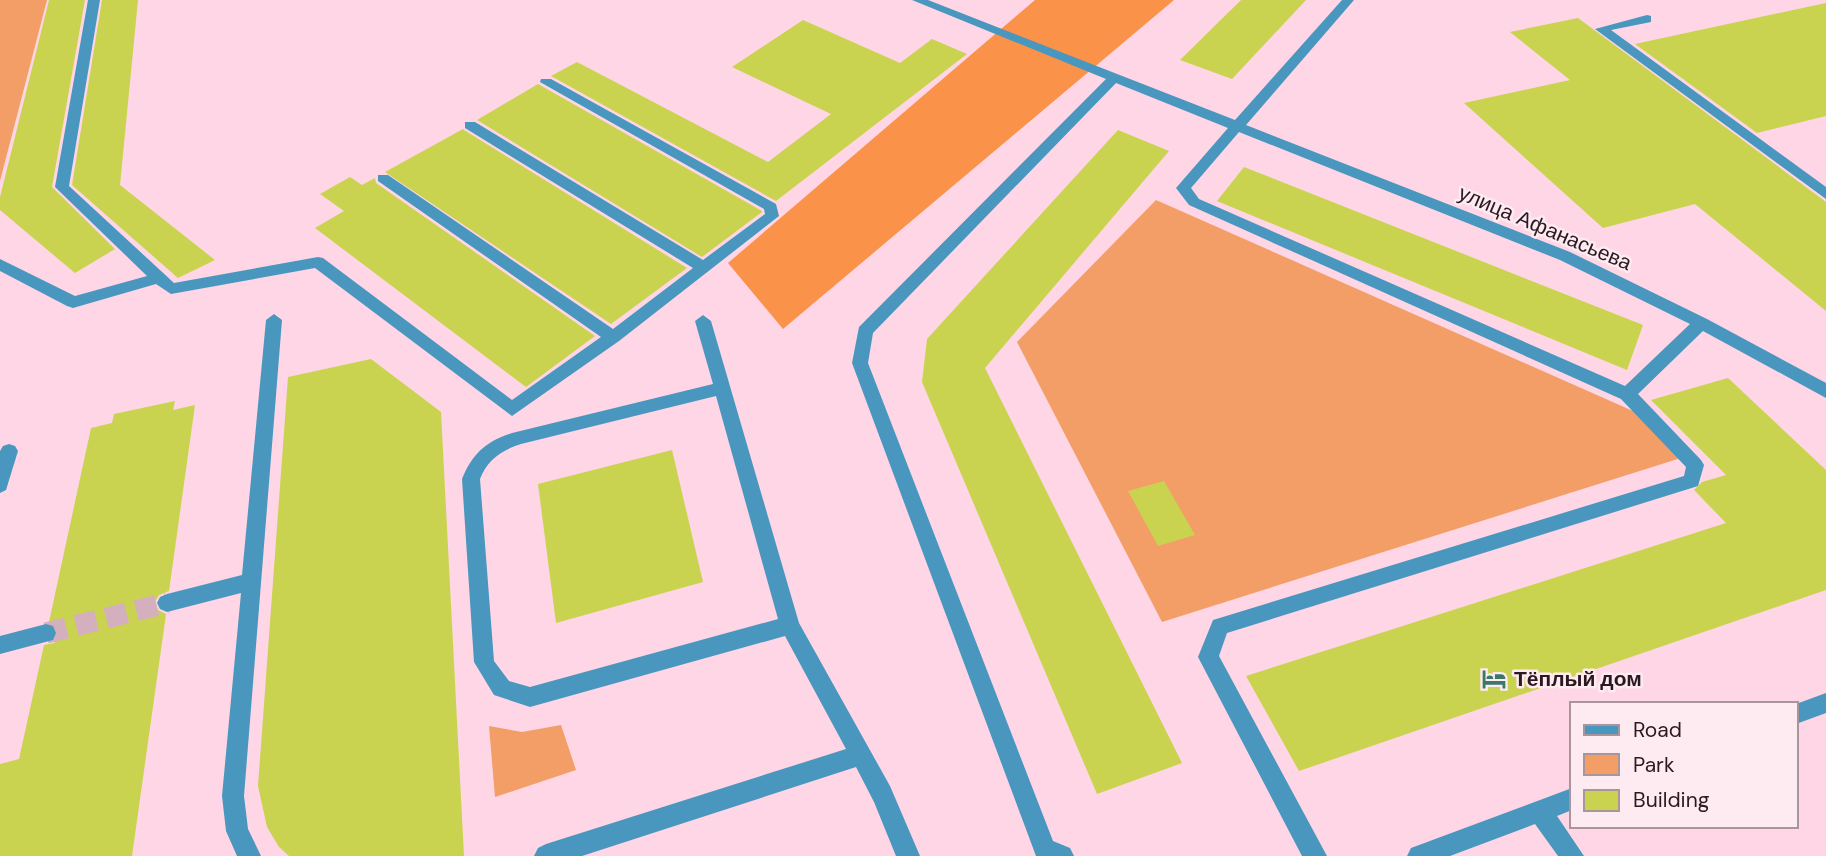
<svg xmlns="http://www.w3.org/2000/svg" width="1826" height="856" viewBox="0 0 1826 856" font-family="'DM Sans',sans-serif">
  <rect width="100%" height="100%" fill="#fed6e5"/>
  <!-- green -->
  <g fill="#f39e67">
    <polygon points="0,0 47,0 0,181"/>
    <polygon points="1156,200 1642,415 1684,457 1162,622 1017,342"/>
    <polygon points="561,725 576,770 495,797 489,726 522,732"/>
  </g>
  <!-- forest -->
  <polygon fill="#fb9249" points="1035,0 1174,0 783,329 728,263"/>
  <!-- building -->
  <g fill="#cad34f">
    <polygon points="49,0 85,0 52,187 115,249 75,273 0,210 0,197"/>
    <polygon points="102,0 138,0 120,185 215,260 178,278 72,185"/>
    <polygon points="1241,0 1306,0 1232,79 1180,60"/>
    <polygon points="1826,3 1826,116 1757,133 1635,44"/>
    <polygon points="1578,18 1826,202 1826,311 1695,204 1603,228 1464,103 1570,80 1510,32"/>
    <polygon points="803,20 900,63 932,39 967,54 776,201 551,76 577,62 768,162 831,114 732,67"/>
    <polygon points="538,84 762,211 762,212 702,257 477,120"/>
    <polygon points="463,129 464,130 687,268 611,324 385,172"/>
    <polygon points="1118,130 1169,151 985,368 1182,763 1097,794 922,382 927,339"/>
    <polygon points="1244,167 1643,325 1627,370 1217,201"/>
    <polygon points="350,177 362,185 375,178 376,183 595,336 526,387 315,228 344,211 320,194"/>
    <polygon points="371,359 441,412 464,856 289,856 279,847 267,827 258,786 288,377"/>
    <polygon points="1728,378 1826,470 1826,590 1299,771 1246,676 1726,523 1694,490 1702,482 1726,475 1651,400"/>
    <polygon points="175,401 173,410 195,405 169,591 159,595 155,602 158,610 166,614 132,856 0,856 0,764 19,759 44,645 54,643 58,634 55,625 49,622 91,428 112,423 114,414"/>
    <polygon points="672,450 703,582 556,623 538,484"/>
    <polygon points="1164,481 1195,535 1158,546 1128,491"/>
  </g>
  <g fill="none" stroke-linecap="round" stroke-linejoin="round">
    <!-- minor-tunnel -->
    <polyline stroke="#d4b0be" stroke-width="21" stroke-dasharray="21 10" stroke-linecap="butt" points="46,633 167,603"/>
    <!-- minor -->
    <g fill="#4997be" fill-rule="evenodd">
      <polygon points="88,0 100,0 69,186 174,283 318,257 323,258 512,400 601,337 378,181 378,175 388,175 613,329 693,268 465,128 465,122 475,122 703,260 765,214 764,209 540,82 541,79 551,79 776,204 779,216 619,341 512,416 315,268 171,294 156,284 73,308 67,306 0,271 0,259 75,296 147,276 55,187"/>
      <path d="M 912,0 L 928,0 L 1235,120 L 1342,0 L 1354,0 L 1246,125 L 1570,252 L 1707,319 L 1826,383 L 1826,398 L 1703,331 L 1638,394 L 1701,460 L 1704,465 L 1698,486 L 1227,633 L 1219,656 L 1327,856 L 1302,856 L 1198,657 L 1213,620 L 1684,476 L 1686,467 L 1621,399 L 1189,205 L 1176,188 L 1228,128 L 1116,83 L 873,333 L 868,363 L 1053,841 L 1070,848 L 1074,856 L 1036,856 L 852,363 L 859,327 L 1106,79 ZM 1239,132 L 1560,260 L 1690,324 L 1625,386 L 1199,199 L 1191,188 Z"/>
      <polygon points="1647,15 1651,16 1651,22 1611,30 1826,187 1826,199 1595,29"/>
      <polygon points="274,314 282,320 244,796 248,829 261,856 237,856 226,831 222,796 241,593 167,612 160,609 157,603 160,597 167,594 242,575 266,320"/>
      <path d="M 703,315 L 711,321 L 799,623 L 890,786 L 920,856 L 896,856 L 874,802 L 856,767 L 582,856 L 534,856 L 538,848 L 546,844 L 846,749 L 785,636 L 530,707 L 494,695 L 474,662 L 462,479 C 472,454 486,441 512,433 L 713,384 L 695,321 ZM 716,396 L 778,619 L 530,687 L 509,681 L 494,661 L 480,479 C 487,460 502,450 521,444 Z"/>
      <polygon points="9,444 15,446 18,451 6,490 0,493 0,451 3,446"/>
      <polygon points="46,624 53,626 56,633 53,640 0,654 0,636"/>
      <polygon points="1826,693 1826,713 1796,724 1796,704"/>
      <polygon points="1572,788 1572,810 1557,816 1584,856 1558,856 1535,824 1450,856 1407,856 1411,848"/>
    </g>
  </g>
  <!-- icons -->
  <defs>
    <g id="hotel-bare" transform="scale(1.89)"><path d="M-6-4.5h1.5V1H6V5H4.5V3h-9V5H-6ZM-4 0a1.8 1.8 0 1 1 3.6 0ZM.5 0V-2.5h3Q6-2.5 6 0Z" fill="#397967" stroke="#feeaf1" stroke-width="2.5" paint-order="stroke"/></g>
  </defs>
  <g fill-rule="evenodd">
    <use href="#hotel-bare" x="1494" y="679"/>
  </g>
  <g text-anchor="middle" stroke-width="5" stroke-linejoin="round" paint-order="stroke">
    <!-- street labels -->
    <g font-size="21" fill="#2a1920" stroke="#feeaf1">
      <text transform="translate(1545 228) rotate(23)" y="7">улица Афанасьева</text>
    </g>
    <!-- poi labels -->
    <g font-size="21" font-weight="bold" fill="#2a1920" stroke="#feeaf1" text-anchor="start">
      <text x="1514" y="686">Тёплый дом</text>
    </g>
  </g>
  <!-- legend -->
  <rect x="1570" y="702" width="228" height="126" fill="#feeaf1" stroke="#a9969d" stroke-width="2"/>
  <rect x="1584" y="725" width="35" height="10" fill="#4997be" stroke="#a9969d" stroke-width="2"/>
  <text x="1633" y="737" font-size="21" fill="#2a1920">Road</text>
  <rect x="1584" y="754" width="35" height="21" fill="#f39e67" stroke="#a9969d" stroke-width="2"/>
  <text x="1633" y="772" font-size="21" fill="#2a1920">Park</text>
  <rect x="1584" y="790" width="35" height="21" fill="#cad34f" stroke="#a9969d" stroke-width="2"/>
  <text x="1633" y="807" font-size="21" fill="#2a1920">Building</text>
</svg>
